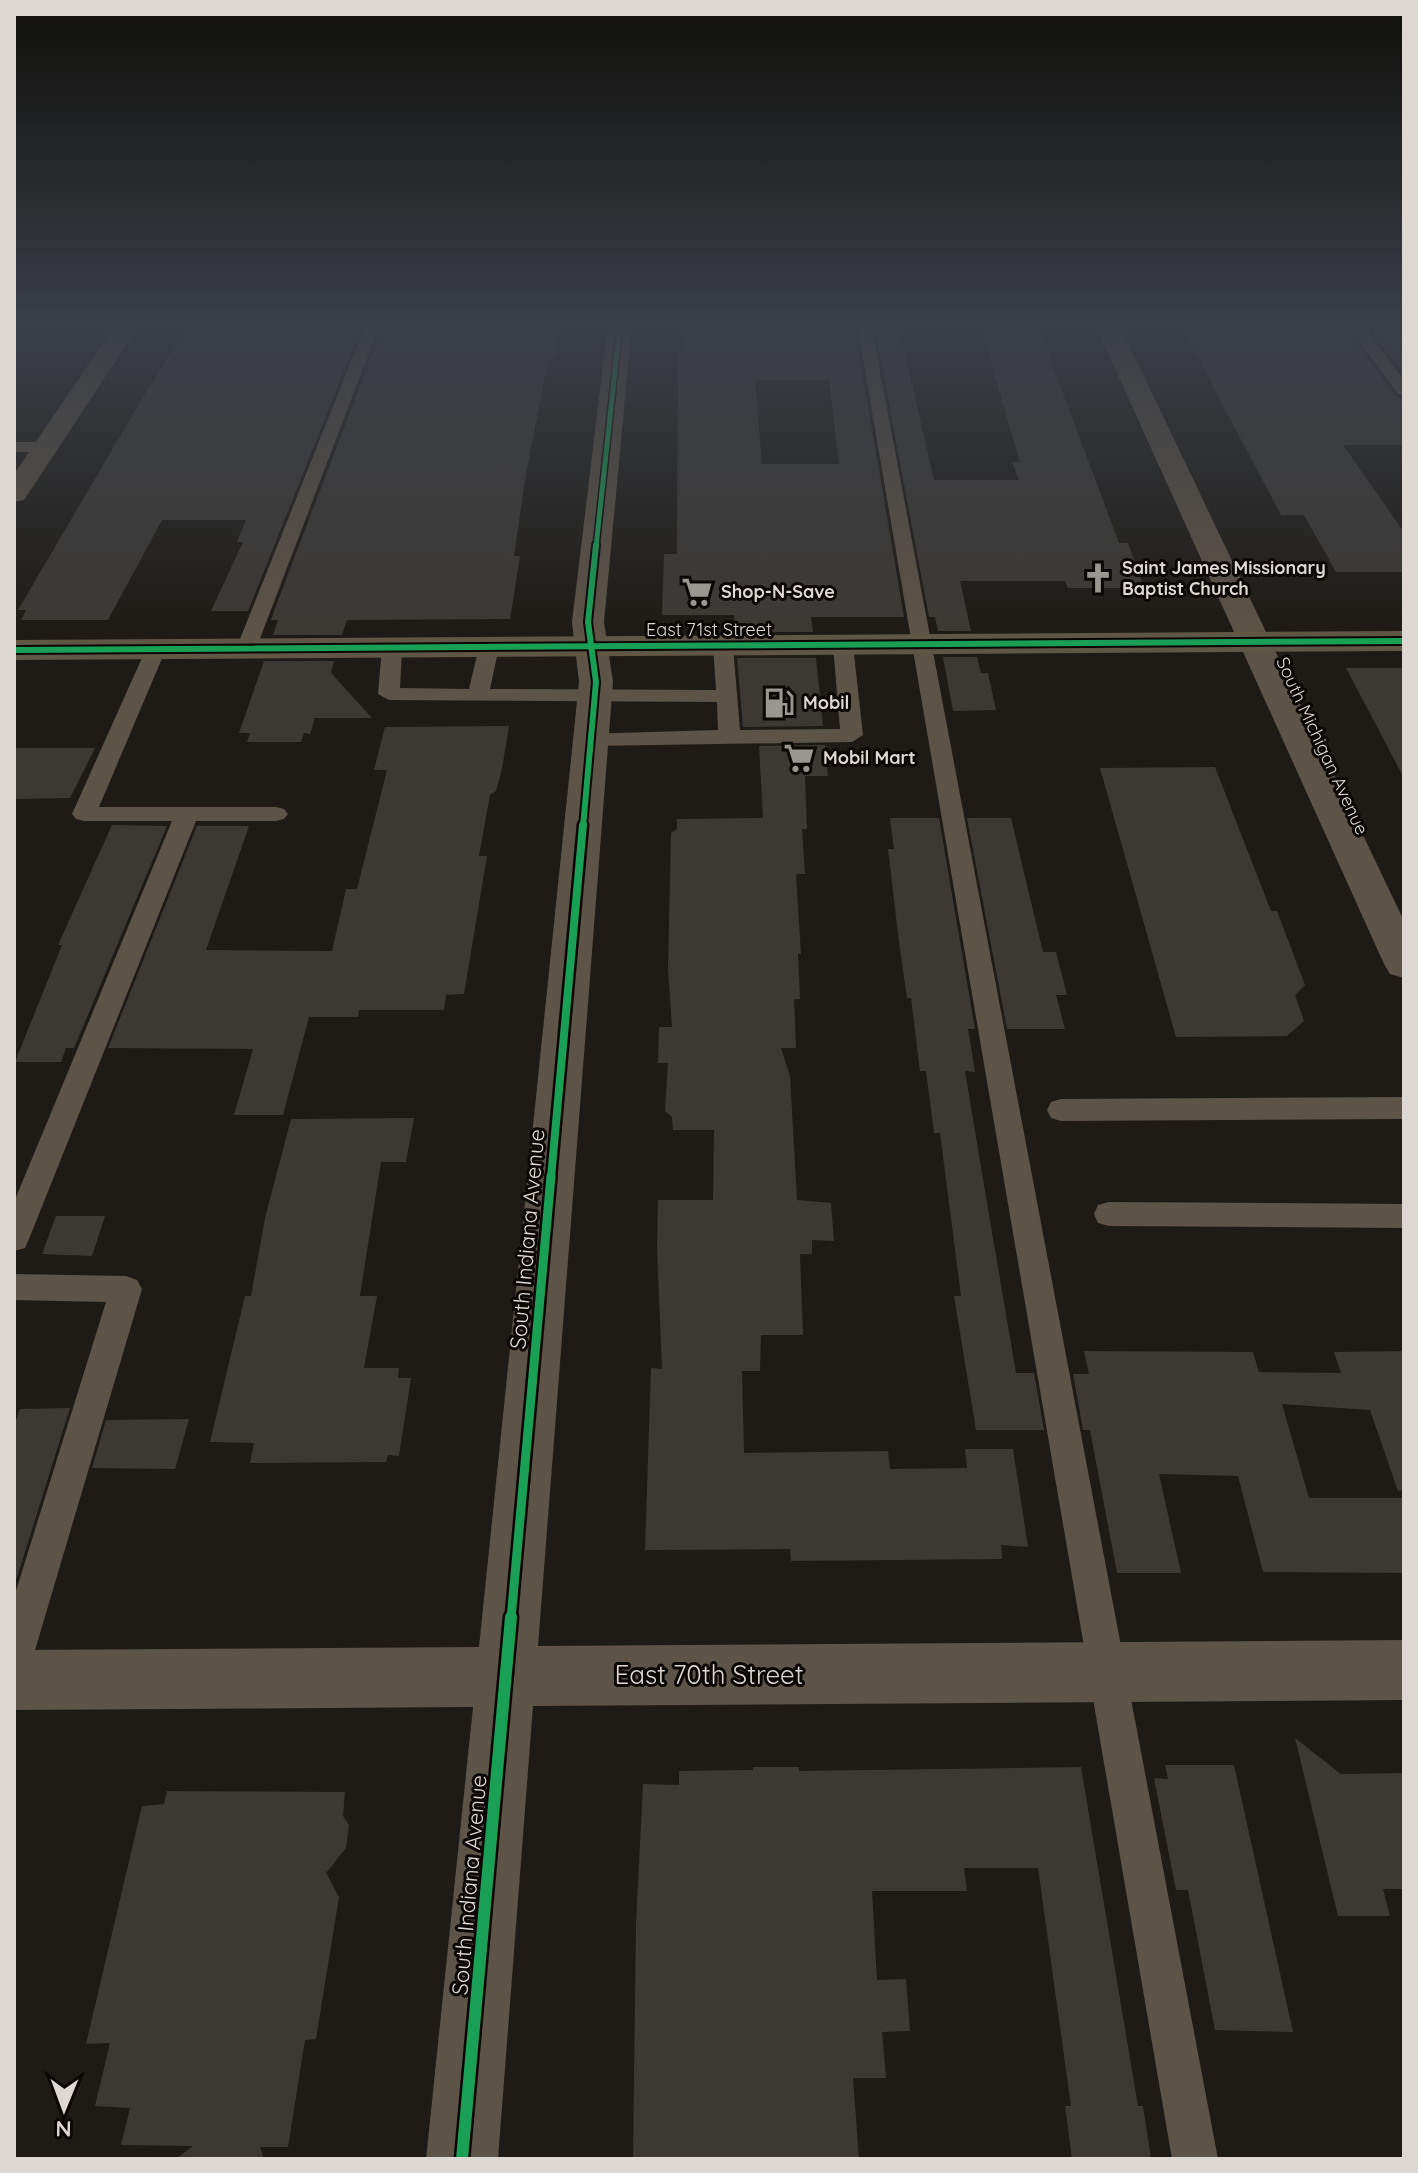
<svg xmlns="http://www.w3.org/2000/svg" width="1418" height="2173" viewBox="0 0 1418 2173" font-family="Quicksand,sans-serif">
  <rect width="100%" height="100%" fill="#1e1b16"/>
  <!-- building -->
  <g fill="#3c3935" fill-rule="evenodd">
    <polygon points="199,324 248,324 243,332 328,332 331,326 362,326 248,611 211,611 243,542 237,542 246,520 162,520 108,620 21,620 26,610 18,610 140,402 184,332 194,332"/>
    <path d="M 680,324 L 854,324 L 904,617 L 811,617 L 813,632 L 735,632 L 734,615 L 662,615 L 664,554 L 677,554 L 678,352 L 684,352 ZM 755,380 L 829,380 L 839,464 L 762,464 Z"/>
    <polygon points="874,324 898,324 934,480 1019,480 1012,462 1020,462 980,325 1037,324 1119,543 1128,543 1144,588 1068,588 1065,581 960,581 971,631 938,631 935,617 929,617"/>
    <polygon points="1180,324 1229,324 1235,333 1349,333 1396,396 1404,399 1404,445 1343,445 1404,532 1404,572 1336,572 1304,515 1281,515"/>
    <polygon points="383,326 560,326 555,358 548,361 526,474 514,556 520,556 510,619 347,620 342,635 273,635 278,620 271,620 274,611"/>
    <polygon points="1372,333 1404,333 1404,375"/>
    <polygon points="943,657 977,657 981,673 988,673 996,710 953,711"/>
    <polygon points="737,658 816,658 823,726 743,727"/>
    <polygon points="264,661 334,661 331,673 372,718 315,718 310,734 304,733 301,742 247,742 250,733 239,733"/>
    <polygon points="1346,668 1404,668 1404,778"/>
    <polygon points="509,726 502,769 496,791 490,795 479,856 487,856 464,994 446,995 444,1010 359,1010 358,1017 309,1017 283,1115 234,1115 253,1049 108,1048 197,826 249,826 206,950 332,951 346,889 357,889 387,770 374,770 385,727"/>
    <polygon points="825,745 828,776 805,776 807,829 802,829 805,874 796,874 801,954 798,954 800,999 794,999 796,1048 781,1048 790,1076 797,1200 831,1203 834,1241 812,1240 812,1254 800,1254 803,1335 761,1335 760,1371 742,1371 744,1453 888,1451 890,1469 967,1468 965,1449 1013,1449 1028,1547 1001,1545 1002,1559 791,1561 790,1549 645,1550 651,1368 662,1369 657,1248 658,1200 713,1200 714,1130 673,1130 672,1117 665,1111 668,1063 658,1063 659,1027 672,1027 668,969 671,833 677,829 677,819 763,818 759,746"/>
    <polygon points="14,748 95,748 70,798 14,799"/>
    <polygon points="1215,767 1271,911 1277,911 1305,985 1295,995 1304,1021 1287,1036 1176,1037 1100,768"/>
    <polygon points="890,818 939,818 975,1029 968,1029 975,1072 965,1071 986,1197 1016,1373 1034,1373 1044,1430 976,1430 954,1296 961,1296 940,1133 934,1133 926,1071 920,1071 911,998 907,998 899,942 888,849 894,849"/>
    <polygon points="967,818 1011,818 1043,952 1056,952 1067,995 1056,995 1065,1029 1007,1029"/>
    <polygon points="112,825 167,826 74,1048 66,1048 61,1062 15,1062 62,945 58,945"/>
    <polygon points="414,1118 406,1162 381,1162 360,1296 377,1296 364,1368 399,1368 398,1378 411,1378 399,1456 388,1455 386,1462 250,1463 254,1443 210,1442 245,1296 251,1296 265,1218 291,1119"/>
    <polygon points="56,1216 105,1216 92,1256 42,1254"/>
    <polygon points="1084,1351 1253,1352 1259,1372 1341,1373 1334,1352 1404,1351 1404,1490 1398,1491 1370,1410 1282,1404 1309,1498 1404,1498 1404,1573 1263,1572 1238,1476 1159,1474 1181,1573 1117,1573 1090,1430 1083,1430 1073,1374 1089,1374"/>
    <polygon points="70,1408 14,1587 14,1426 20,1409"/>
    <polygon points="189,1419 175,1469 92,1468 106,1420"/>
    <polygon points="1295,1738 1341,1774 1404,1773 1404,1889 1383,1889 1390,1916 1338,1916"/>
    <polygon points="1165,1765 1234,1765 1293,2032 1215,2030 1188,1890 1176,1890 1154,1778 1168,1779"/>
    <polygon points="753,1767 799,1767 799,1771 1081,1767 1138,2106 1143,2106 1151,2159 1072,2159 1065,2106 1071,2106 1038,1868 964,1868 967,1891 872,1891 877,1980 906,1979 910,2031 882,2032 886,2078 853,2078 859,2159 633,2159 636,1924 643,1784 679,1785 679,1771 753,1770"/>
    <polygon points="167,1791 345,1792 343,1816 349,1825 346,1848 326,1873 339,1897 316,2039 305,2040 288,2147 260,2147 264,2159 176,2159 193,2146 121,2145 130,2108 95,2106 110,2043 86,2044 142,1806 164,1804"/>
  </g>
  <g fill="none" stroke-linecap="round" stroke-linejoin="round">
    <!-- service -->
    <g fill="#5d5346" fill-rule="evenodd">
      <polygon points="366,324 380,324 256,649 246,655 239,653 236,649"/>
      <polygon points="857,324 871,324 1218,2159 1172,2159"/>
      <polygon points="1346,324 1361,324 1404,380 1404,396 1398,394"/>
      <polygon points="14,442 45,442 54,447 45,452 14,452"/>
      <polygon points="843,639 853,645 863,735 852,742 591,746 580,739 583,734 718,730 717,702 389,700 378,694 382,648 392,642 402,648 400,688 469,689 479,647 489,641 499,647 490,689 716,690 713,646 723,640 733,646 740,730 840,729 833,645"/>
      <polygon points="156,643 166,649 99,807 276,807 284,809 288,814 284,819 276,821 196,821 29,1239 25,1248 14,1251 14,1202 172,821 84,821 76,819 72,814 146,649"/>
      <polygon points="1404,1097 1404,1119 1061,1121 1051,1118 1047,1110 1051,1102 1061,1099"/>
      <polygon points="1109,1202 1404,1204 1404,1228 1109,1226 1098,1223 1094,1214 1098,1205"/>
      <polygon points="14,1274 126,1276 137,1280 142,1289 33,1657 27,1670 14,1676 14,1597 106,1302 14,1300"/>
    </g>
    <!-- minor -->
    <g fill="#5d5346" fill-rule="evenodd">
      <polygon points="116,324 140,324 24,500 14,502 14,474"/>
      <polygon points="608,324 632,324 604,622 613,682 538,1646 1404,1640 1404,1700 533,1706 498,2159 426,2159 473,1707 14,1710 14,1650 479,1647 579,682 572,622"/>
      <polygon points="1095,324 1119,324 1404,921 1404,978 1390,974 1384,964"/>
    </g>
    <!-- secondary -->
    <polygon fill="#5f5646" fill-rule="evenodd" points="1404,631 1404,651 14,660 14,640"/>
    <!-- cycleway-far4 casing -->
    <g stroke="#0a0704" stroke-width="8">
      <polyline id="cycleway-far4" points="596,547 620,324"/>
    </g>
    <!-- cycleway-far3 casing -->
    <g stroke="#0a0704" stroke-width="10">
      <g id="cycleway-far3">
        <polyline points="14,650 1404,641"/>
        <polyline points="583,827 596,682 588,622 596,545"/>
      </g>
    </g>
    <!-- cycleway-far2 casing -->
    <g stroke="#0a0704" stroke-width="13">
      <polyline id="cycleway-far2" points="551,1178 583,825"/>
    </g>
    <!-- cycleway-far1 casing -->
    <g stroke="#0a0704" stroke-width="14">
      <polyline id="cycleway-far1" points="511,1619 551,1176"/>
    </g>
    <!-- cycleway casing -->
    <g stroke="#0a0704" stroke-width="17">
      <polyline id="cycleway" points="462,2159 511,1617"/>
    </g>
    <!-- cycleway-far4 -->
    <use href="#cycleway-far4" stroke="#1a9f57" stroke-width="5"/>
    <!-- cycleway-far3 -->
    <use href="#cycleway-far3" stroke="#1a9f57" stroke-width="6"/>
    <!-- cycleway-far2 -->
    <use href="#cycleway-far2" stroke="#1a9f57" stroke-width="8"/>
    <!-- cycleway-far1 -->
    <use href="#cycleway-far1" stroke="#1a9f57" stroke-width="9"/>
    <!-- cycleway -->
    <use href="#cycleway" stroke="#1a9f57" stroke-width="12"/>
  </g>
  <!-- sky -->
  <linearGradient id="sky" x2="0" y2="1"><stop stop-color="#100f0c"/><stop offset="0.52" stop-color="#3b3f47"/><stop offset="1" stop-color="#3b3f47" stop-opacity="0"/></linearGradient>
  <rect width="1418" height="628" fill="url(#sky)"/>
  <!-- icons -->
  <defs>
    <g id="church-bare" transform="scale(2.4)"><path d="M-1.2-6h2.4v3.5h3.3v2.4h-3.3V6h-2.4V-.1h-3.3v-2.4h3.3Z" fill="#9a9690" stroke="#0a0704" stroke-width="2.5" paint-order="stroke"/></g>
    <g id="supermarket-bare" transform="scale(2.4)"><path d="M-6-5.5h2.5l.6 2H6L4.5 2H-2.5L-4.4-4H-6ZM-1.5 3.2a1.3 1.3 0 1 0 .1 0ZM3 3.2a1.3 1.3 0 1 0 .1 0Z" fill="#9a9690" stroke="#0a0704" stroke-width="2.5" paint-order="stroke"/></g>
    <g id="fuel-bare" transform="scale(2.4)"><path d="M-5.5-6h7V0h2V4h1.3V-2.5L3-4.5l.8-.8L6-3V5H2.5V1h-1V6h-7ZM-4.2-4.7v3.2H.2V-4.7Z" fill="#9a9690" stroke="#0a0704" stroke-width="2.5" paint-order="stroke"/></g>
  </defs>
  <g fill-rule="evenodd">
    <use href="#church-bare" x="1098" y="578"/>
    <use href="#supermarket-bare" x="697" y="592"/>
    <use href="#fuel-bare" x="779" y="703"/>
    <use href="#supermarket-bare" x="799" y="758"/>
  </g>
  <g text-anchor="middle" stroke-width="6" stroke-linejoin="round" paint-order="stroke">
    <!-- far-poi labels -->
    <g font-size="18" font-weight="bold" fill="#ddd8d2" stroke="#0a0704" text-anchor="start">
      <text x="1122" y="574">Saint James Missionary<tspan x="1122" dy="21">Baptist Church</tspan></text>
      <text x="721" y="598">Shop-N-Save</text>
      <text x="803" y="709">Mobil</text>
      <text x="823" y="764">Mobil Mart</text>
    </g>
    <!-- far-street labels -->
    <g font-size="18" fill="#ddd8d2" stroke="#0a0704">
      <text x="709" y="636">East 71st Street</text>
      <text transform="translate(1322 746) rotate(65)" y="6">South Michigan Avenue</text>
    </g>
    <!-- street labels -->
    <g font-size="22" fill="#ddd8d2" stroke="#0a0704">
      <text transform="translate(527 1239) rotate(-85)" y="8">South Indiana Avenue</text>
      <text transform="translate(469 1885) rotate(-85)" y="8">South Indiana Avenue</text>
    </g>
    <!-- near-street labels -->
    <g font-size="26" fill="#ddd8d2" stroke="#0a0704">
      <text x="709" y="1684">East 70th Street</text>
    </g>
  </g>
  <!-- border -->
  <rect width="1418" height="2173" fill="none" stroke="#ddd8d2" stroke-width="32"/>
  <!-- north arrow -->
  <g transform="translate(64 2109) rotate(181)" stroke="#0a0704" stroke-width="6" paint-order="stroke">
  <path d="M0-6L14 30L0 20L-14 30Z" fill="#ddd8d2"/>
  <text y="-12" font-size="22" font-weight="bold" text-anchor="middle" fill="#ddd8d2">N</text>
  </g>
</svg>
